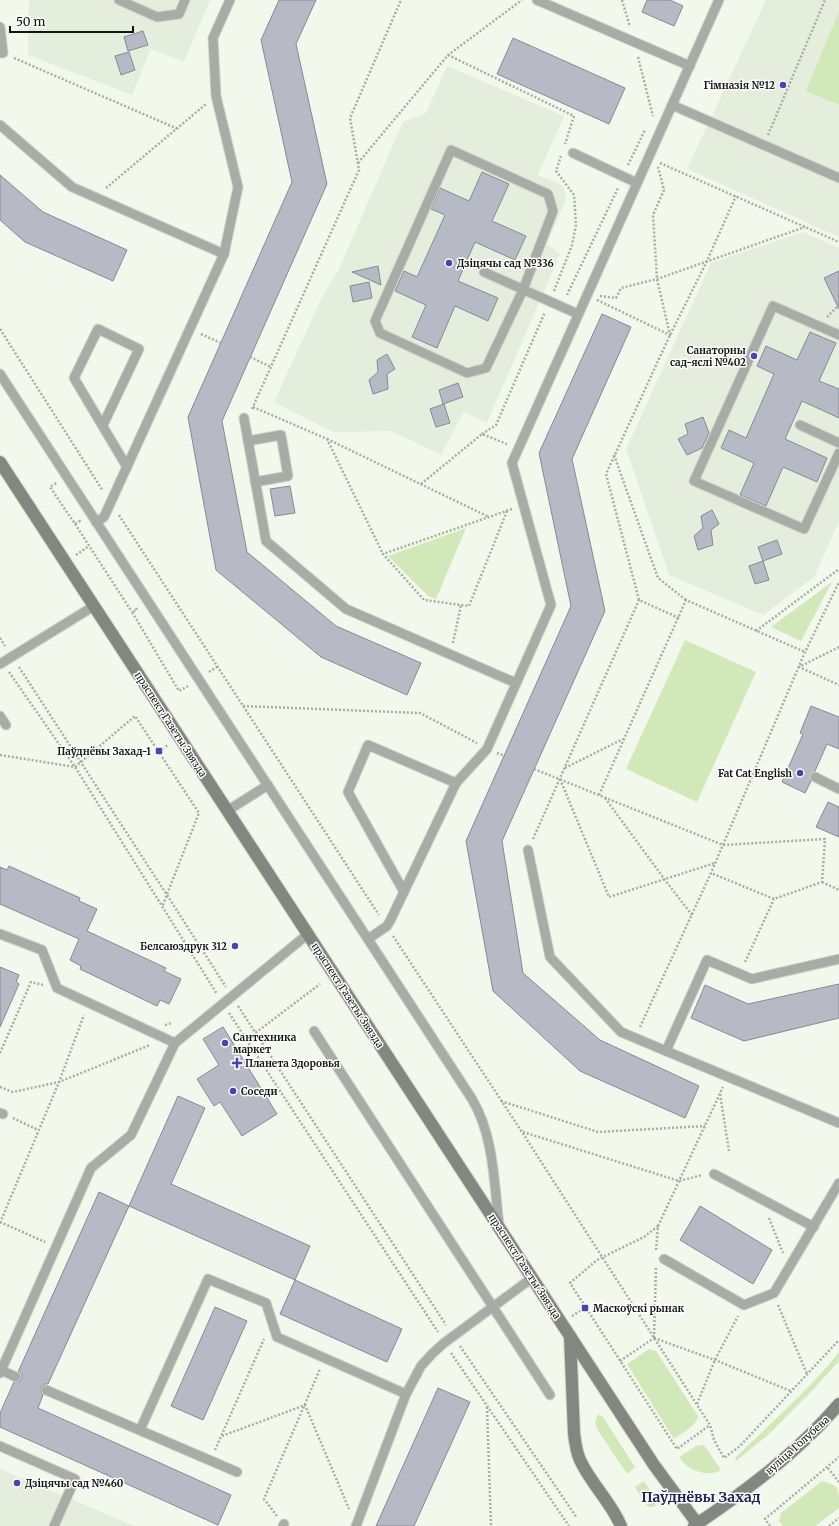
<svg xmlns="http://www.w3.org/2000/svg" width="839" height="1526" viewBox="0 0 839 1526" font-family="Merriweather,serif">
  <rect width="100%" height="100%" fill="#f3f8ed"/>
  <!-- built -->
  <g fill="#e5eedc">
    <polygon points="29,0 210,0 184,62 151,49 132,95 28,55"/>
    <polygon points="766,0 839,0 839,237 687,169"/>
    <polygon points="447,66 564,116 538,175 562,185 567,197 547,244 560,254 487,423 464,412 441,455 391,431 333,432 274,402 323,295 338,271 403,122 426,113"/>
    <polygon points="803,232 839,248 839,521 814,577 763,615 669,575 626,449 711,263"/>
    <polygon points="0,1469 67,1497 134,1526 0,1526"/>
  </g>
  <!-- green -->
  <g fill="#d1e8b9">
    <polygon points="839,11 839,105 806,91"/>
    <polygon points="466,528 436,599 428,596 388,556"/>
    <polygon points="832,582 801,641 771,627"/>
    <polygon points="685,640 756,672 697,802 626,769"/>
    <path d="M 649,1349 L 656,1351 L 698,1416 C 697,1426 682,1433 674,1439 L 627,1364 Z"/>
    <path d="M 839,1352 L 839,1361 L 811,1392 L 768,1435 L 736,1461 L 735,1458 L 739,1454 C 773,1421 810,1389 839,1352 Z"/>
    <polygon points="598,1414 603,1417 635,1467 627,1474 597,1429 595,1422"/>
    <path d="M 704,1445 L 721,1470 C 707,1478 687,1470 679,1457 L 696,1446 Z"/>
    <polygon points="644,1481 657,1501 655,1506 652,1507 647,1506 635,1487"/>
    <path d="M 822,1481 C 839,1486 839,1487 839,1508 L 815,1526 L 783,1526 L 779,1521 L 781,1513 Z"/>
  </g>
  <!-- building -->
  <g fill="#b7b9c5" stroke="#878994">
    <polygon points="279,0 316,0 296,44 327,184 222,421 247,552 336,626 421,663 407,695 321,657 216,570 188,417 292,182 261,40"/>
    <polygon points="647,0 670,0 683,6 674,26 642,12"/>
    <polygon points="143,31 148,45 128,51 124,37"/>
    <polygon points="513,38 625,88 609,124 497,74"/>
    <polygon points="129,52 135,70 121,75 115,56"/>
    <polygon points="482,172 509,184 492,221 526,236 515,260 475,242 458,281 498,298 488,321 455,306 437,348 412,337 426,305 395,291 404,271 417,277 445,215 431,209 440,188 469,201"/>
    <polygon points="0,175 43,212 127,250 113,281 25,242 0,220"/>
    <polygon points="378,266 381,285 352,272"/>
    <polygon points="839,271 839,309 824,278"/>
    <polygon points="369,282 372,298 353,302 350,286"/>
    <polygon points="602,314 631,327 572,459 605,611 502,841 523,973 600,1040 699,1086 685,1118 580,1071 493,991 466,841 571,606 539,453"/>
    <polygon points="810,332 836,343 819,381 839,389 839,418 802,401 785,439 827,458 817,482 783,467 766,506 740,495 754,463 721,448 729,430 746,438 774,374 757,366 766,346 797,360"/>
    <polygon points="387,354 395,369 387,374 388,389 373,394 369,380 378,372 377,360"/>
    <polygon points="458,383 463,397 443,404 439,390"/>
    <polygon points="444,404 450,423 436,427 430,409"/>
    <polygon points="703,417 709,433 702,448 687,455 678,439 688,434 685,424"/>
    <polygon points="290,486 295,513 275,516 270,489"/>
    <polygon points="712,510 719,524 711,530 713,545 698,550 694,536 703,528 701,516"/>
    <polygon points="777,540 782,554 763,561 758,547"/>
    <polygon points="763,561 769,580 755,584 749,566"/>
    <polygon points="811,706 839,717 839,749 827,744 815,771 810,775 811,781 805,793 782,782 803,734 800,733"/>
    <polygon points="828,802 839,807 839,837 816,827"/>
    <polygon points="9,866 80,898 79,901 97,909 87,931 166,968 164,971 181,979 169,1004 160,1000 157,1006 80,969 81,966 70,960 79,939 0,904 0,867 7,870"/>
    <polygon points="0,967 19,975 16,982 19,984 0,1027"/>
    <polygon points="839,984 839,1018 744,1041 691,1018 705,985 748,1004"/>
    <polygon points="223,1027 277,1114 242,1136 220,1102 214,1106 197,1079 219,1065 203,1039"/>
    <polygon points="178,1096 205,1108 171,1184 310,1246 295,1280 129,1206"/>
    <polygon points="99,1192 129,1206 48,1384 45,1384 41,1387 40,1391 43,1395 38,1408 231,1495 218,1525 0,1427 0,1413 14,1382 19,1382 22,1379 21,1374 18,1372"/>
    <polygon points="700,1206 772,1250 753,1284 680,1240"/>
    <polygon points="295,1280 402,1329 387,1362 280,1314"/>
    <polygon points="215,1307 247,1321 203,1420 171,1406"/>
    <polygon points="438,1388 470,1402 414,1526 376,1526"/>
  </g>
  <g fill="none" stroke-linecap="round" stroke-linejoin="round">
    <!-- lane casing -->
    <g stroke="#cfd4ca" stroke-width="11">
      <g id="lane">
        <polyline points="119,0 157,17 179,14 185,0"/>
        <polyline points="537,0 690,66"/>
        <polyline points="0,27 3,53 0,53"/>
        <polyline points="672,105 839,178"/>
        <polyline points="0,125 72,187 224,254"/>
        <polygon points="451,150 548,194 553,211 523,290 486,368 467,373 380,333 375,321"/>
        <polyline points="573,153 637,183"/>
        <polyline points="484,272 578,314"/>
        <polyline points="839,335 773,306 694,481 804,529 839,453"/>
        <path d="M 0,374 L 472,1099 C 494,1136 494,1183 499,1225"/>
        <polyline points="244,418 266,541 346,609 516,683"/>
        <polyline points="103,425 139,349 98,329 74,378 127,467"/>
        <polyline points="800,425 839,443"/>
        <polyline points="248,441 281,435 288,476 255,482"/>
        <polyline points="96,522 104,517 224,254 238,187 216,96 213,38 230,0"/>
        <polyline points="0,664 94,606"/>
        <polyline points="0,716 6,725"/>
        <polyline points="815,777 839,789"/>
        <polyline points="227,811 268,785"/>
        <polyline points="528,850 550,957 621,1032 666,1051 707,960 752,979 839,959"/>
        <polyline points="404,892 348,792 368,745 456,783"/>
        <polyline points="0,934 42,950 57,988 175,1043"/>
        <polyline points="368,939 387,926 390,921 456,783 487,749 551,605 512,463 719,0"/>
        <polyline points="314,1031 550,1395"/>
        <polyline points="666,1051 839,1123"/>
        <polyline points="0,1113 3,1114"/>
        <polyline points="714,1174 814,1227"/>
        <polyline points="664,1259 744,1305 774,1293 839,1183"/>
        <polyline points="1,1370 16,1377"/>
        <polyline points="0,1373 91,1168 131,1135 175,1043 308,934"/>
        <polyline points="46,1390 237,1472"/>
        <polyline points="140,1430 208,1279 266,1303 277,1337 406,1394"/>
        <polyline points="0,1446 75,1479 54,1526"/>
        <polyline points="283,1526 284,1524"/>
        <polyline points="356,1526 406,1394 421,1366 432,1354 444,1343 532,1278"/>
      </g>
    </g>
    <!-- secondary casing -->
    <g stroke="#cfd4ca" stroke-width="14">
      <g id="secondary">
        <polyline points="0,462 654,1465 699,1526"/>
        <path d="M 570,1336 L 574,1433 C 575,1442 576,1451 580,1460 C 591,1484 611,1502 621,1526"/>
        <path d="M 694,1526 C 746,1491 798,1452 839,1404"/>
      </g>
    </g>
    <!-- path -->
    <g stroke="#a9ada4" stroke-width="2.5" stroke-dasharray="2 2" stroke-linecap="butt">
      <polyline points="622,0 630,27"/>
      <polyline points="448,55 574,116 565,144"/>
      <polyline points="638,57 653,116"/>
      <polyline points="14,58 178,129"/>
      <polyline points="768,135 825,0"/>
      <polyline points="358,163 448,55 522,0"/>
      <polyline points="660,163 839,242"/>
      <polyline points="628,165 645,130"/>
      <polyline points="106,188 206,104"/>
      <polyline points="554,291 572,245 576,225 574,195 556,171 561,156"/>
      <polyline points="567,295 618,188"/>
      <polyline points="600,296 616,298 621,288 657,279 805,227"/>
      <polyline points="597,300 670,335 657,279 653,215 664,190 658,167"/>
      <polyline points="827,317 839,305"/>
      <polyline points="0,329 103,491"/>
      <polyline points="201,334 221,343"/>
      <polyline points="250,357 271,367"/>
      <polyline points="253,407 327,439 383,554"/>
      <polyline points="252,409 359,170 350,118 401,0"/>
      <polyline points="482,434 496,425 545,312"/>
      <polyline points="327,439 489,517"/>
      <polyline points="614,455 658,578 686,600"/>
      <polyline points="56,483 50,487 75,524 80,521 81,523"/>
      <polyline points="421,484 482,434 507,444"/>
      <polyline points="507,511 469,606 424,600 383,554 489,517 512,509"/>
      <polyline points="119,515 379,915"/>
      <polyline points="75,524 132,612"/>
      <polyline points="76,555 89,546"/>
      <polyline points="136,608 137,610 132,612 179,691 188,686"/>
      <polyline points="679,618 639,600 606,474 670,335 706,263 736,196"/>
      <polyline points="756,631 839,569"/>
      <polyline points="0,638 5,646"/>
      <polyline points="453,643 461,605"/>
      <polyline points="839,647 799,667 839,685"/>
      <polyline points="19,667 167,895 226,987"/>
      <polyline points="9,672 75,767 217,994"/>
      <polyline points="209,672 217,667"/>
      <polyline points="243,706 420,713 477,743"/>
      <polyline points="159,751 168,745"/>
      <polyline points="497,753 505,756"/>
      <polyline points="0,755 75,767 135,716 199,813 162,907"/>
      <polyline points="565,768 623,739"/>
      <polyline points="534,769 723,845 825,839 822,882 774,899 711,873"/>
      <polyline points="560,779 609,897 715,863"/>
      <polyline points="599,795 686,600 805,652"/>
      <polyline points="605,798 665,880 692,915"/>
      <polyline points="533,839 639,600"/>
      <polyline points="822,882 839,890"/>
      <polyline points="393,936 522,1132 710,1425 714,1440 724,1458 740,1446 839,1340"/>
      <polyline points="745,962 774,899"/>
      <polyline points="238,1006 446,1325"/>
      <polyline points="229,1013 438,1332"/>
      <polyline points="165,1025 172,1023"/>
      <polyline points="640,1027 711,873 805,652 839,582"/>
      <polyline points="246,1040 320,984"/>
      <polyline points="0,1053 31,982 43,985"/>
      <polyline points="0,1087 13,1092 59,1082 150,1045"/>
      <polyline points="720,1094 729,1151"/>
      <polyline points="501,1101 598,1132 705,1126"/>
      <polyline points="13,1118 38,1130"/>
      <polyline points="523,1132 679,1181 702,1175"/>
      <polyline points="769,1218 783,1253"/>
      <polyline points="0,1222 45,1242"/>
      <polyline points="0,1223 59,1082 84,1015"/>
      <polyline points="658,1226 723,1087"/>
      <polyline points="656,1250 658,1226 644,1237 597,1260 570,1283 677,1449 710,1425"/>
      <polyline points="778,1305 807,1374"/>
      <polyline points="572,1316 585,1308"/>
      <polyline points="654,1338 656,1267"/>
      <polyline points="654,1338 715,1360 791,1391"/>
      <polyline points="460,1346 577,1518"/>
      <polyline points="451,1353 569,1526"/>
      <polyline points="620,1361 654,1338"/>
      <polyline points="697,1404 715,1360 738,1316"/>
      <polyline points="487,1407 491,1526"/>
      <polyline points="222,1436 305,1405 349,1509"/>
      <polyline points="215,1450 264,1339"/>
      <polyline points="828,1468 839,1482"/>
      <polyline points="277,1516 264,1499 320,1369"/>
      <polyline points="770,1526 765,1519 839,1457"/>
      <polyline points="829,1526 839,1518"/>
    </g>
    <!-- lane -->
    <use href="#lane" stroke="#a9aba6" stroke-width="9"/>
    <!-- secondary -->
    <use href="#secondary" stroke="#838780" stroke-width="12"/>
  </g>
  <!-- markers -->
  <g fill="#4644b9" stroke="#fff" stroke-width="1.5">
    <circle cx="783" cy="85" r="4"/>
    <circle cx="449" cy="263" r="4"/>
    <circle cx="754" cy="356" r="4"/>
    <rect x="155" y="747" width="8" height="8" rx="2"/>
    <circle cx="800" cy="773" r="4"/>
    <circle cx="235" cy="946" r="4"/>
    <circle cx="225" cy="1043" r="4"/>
    <path d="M235 1057h4v4h4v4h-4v4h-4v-4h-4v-4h4z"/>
    <circle cx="233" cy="1091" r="4"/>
    <rect x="581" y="1304" width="8" height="8" rx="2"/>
    <circle cx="17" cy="1483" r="4"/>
  </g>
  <g text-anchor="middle" stroke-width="3" stroke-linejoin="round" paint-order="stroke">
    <!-- poi labels -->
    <g font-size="10" font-weight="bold" fill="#131511" stroke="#fff" text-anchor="start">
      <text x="775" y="89" text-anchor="end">Гімназія №12</text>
      <text x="457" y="267">Дзіцячы сад №336</text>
      <text x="746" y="354" text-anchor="end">Санаторны<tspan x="746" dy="12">сад-яслі №402</tspan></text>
      <text x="151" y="755" text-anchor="end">Паўднёвы Захад-1</text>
      <text x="792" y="777" text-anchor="end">Fat Cat English</text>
      <text x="227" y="950" text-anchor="end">Белсаюздрук 312</text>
      <text x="233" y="1041">Сантехника<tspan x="233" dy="12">маркет</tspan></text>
      <text x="245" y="1067">Планета Здоровья</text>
      <text x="241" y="1095">Соседи</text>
      <text x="593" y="1312">Маскоўскі рынак</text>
      <text x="25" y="1487">Дзіцячы сад №460</text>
    </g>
    <!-- street labels -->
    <g font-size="10" fill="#131511" stroke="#fff">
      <text transform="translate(171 724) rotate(57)" y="4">праспект Газеты Звязда</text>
      <text transform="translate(348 995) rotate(57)" y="4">праспект Газеты Звязда</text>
      <text transform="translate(525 1266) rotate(57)" y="4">праспект Газеты Звязда</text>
      <text transform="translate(797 1445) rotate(-42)" y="4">вуліца Голубева</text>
    </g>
    <!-- district labels -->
    <g font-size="14" font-weight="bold" fill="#21225b" stroke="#fff">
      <text x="701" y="1502">Паўднёвы Захад</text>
    </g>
  </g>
  <!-- scale -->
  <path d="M10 26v6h123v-6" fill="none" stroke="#131511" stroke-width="2"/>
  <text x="16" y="26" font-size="12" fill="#131511" stroke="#ffffff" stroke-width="3" paint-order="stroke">50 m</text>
</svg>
